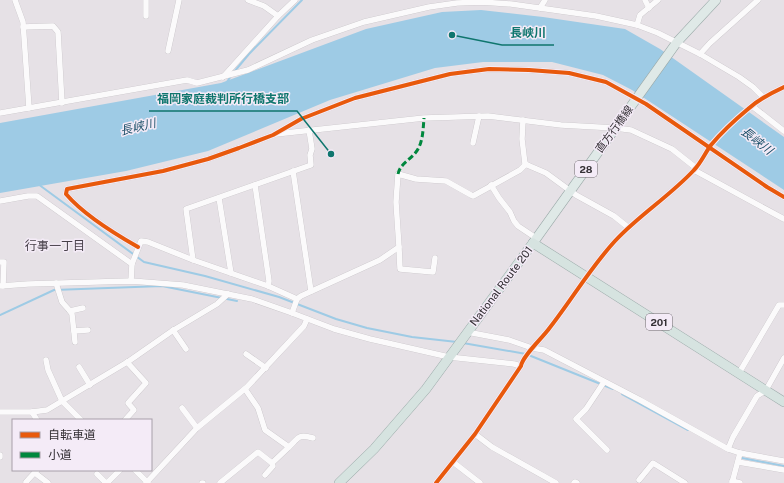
<svg xmlns="http://www.w3.org/2000/svg" width="784" height="483" viewBox="0 0 784 483" font-family="'Public Sans','Noto Sans JP',sans-serif">
  <rect width="100%" height="100%" fill="#e6e1e6"/>
  <!-- water -->
  <polygon fill="#9ecbe5" points="481,10 543,17 625,29 660,49 784,137 784,190 632,90 603,75 552,62 483,62 435,68 330,100 208,151 126,171 0,193 0,123 221,83 366,29 442,12"/>
  <g fill="none" stroke-linecap="round" stroke-linejoin="round">
    <!-- stream -->
    <g stroke="#9ecbe5" stroke-width="2">
      <polyline points="234,72 249,54 302,0"/>
      <polyline points="226,83 232,75"/>
      <polyline points="38,184 144,262 205,276 279,297 336,319 367,328 412,337 457,342"/>
      <polyline points="0,315 54,290 162,286 237,301"/>
      <polyline points="463,343 526,354 613,389"/>
      <polyline points="622,394 688,430"/>
      <polyline points="742,458 784,466"/>
    </g>
    <!-- minor casing -->
    <g stroke="#c2bec2" stroke-width="6">
      <g id="minor">
        <polyline points="15,0 23,22 29,108"/>
        <polyline points="146,0 146,16"/>
        <polyline points="248,0 264,6 278,16"/>
        <polyline points="645,0 649,8"/>
        <polyline points="540,8 545,0"/>
        <polyline points="637,25 640,15 658,0"/>
        <polyline points="23,27 53,26 58,32 62,103"/>
        <polyline points="168,51 179,0"/>
        <polyline points="700,54 710,43 758,0"/>
        <polyline points="223,77 278,16 295,0"/>
        <polyline points="752,106 784,131"/>
        <polyline points="0,113 187,80 197,83 248,70 312,40 364,22 429,7 457,3 481,2 511,4 596,16 637,25 658,33 700,54 739,77 753,87 763,97"/>
        <polyline points="523,120 522,139 525,164 546,173 576,195 614,216 629,228"/>
        <polyline points="276,134 424,118 488,116 561,125 615,128 631,130 672,149 696,168"/>
        <polyline points="473,143 479,116"/>
        <polyline points="694,170 784,219"/>
        <polyline points="293,171 311,291"/>
        <polyline points="255,185 269,281 268,286"/>
        <polyline points="491,185 499,198 510,212 514,221 518,226 536,238"/>
        <polyline points="219,198 231,273"/>
        <polyline points="0,201 28,196 37,196 132,264"/>
        <path d="M 138,247 C 115,234 83,214 66,194 L 67,189 L 163,171 L 208,159 L 239,148 L 273,135 L 301,119 L 355,98 L 450,74 L 489,69 L 529,70 L 569,73 L 606,82 L 646,104 L 767,187 L 784,197"/>
        <polyline points="399,247 400,269 433,272 435,258"/>
        <polyline points="193,260 186,209 311,165 310,155 312,149 309,130"/>
        <polyline points="0,262 4,262 3,286"/>
        <polyline points="131,281 132,264 141,241 148,242 193,260 268,286 297,299"/>
        <polyline points="56,283 62,302 70,311 83,308"/>
        <polyline points="0,286 28,284 131,281 183,285 252,299 292,313 334,329 370,339 449,357 514,364 521,366"/>
        <polyline points="70,311 72,314 75,342"/>
        <polyline points="292,313 297,299 301,296 380,260 399,247 396,202 398,174 416,179 446,181 471,195 473,196 520,170 526,164"/>
        <polyline points="173,330 186,349"/>
        <polyline points="74,331 88,330"/>
        <polyline points="467,332 509,340 532,348 544,350 640,400 728,449 740,453 784,461"/>
        <polyline points="246,354 266,368"/>
        <polyline points="46,360 48,370 62,401 81,420"/>
        <polyline points="79,367 90,385"/>
        <polyline points="739,373 779,305 784,305"/>
        <polyline points="604,382 586,409 576,419 607,450"/>
        <path d="M 245,389 L 258,408 L 265,430 L 289,447 C 299,437 299,434 313,438"/>
        <polyline points="182,408 197,428"/>
        <polyline points="0,412 32,412 47,410 129,361 172,331 217,304 228,294"/>
        <polyline points="32,412 37,420"/>
        <polyline points="125,420 134,410 128,403 146,383 127,362"/>
        <polyline points="475,434 492,447 556,483"/>
        <polyline points="728,449 733,437 757,396 766,390 784,358"/>
        <polyline points="0,455 0,457"/>
        <polyline points="453,462 480,483"/>
        <polyline points="738,462 784,470"/>
        <polyline points="135,470 148,483"/>
        <polyline points="35,473 48,483"/>
        <polyline points="97,474 106,483"/>
        <polyline points="265,475 273,466 272,463 289,447"/>
        <polyline points="639,480 653,463 685,483"/>
        <polyline points="732,481 740,483"/>
        <polyline points="26,482 37,470"/>
        <polyline points="107,483 120,470"/>
        <polyline points="146,483 197,428 247,387 304,326 307,319"/>
        <polyline points="202,483 203,483"/>
        <polyline points="220,483 258,452 272,463"/>
        <path d="M 436,483 L 475,434 L 521,366 C 522,357 541,339 548,330 C 571,301 590,268 615,241 C 639,215 670,196 694,170 C 701,163 705,153 711,145 C 721,133 736,119 748,109 C 759,99 771,93 784,87"/>
        <polyline points="574,483 575,482 577,483"/>
        <polyline points="732,483 740,453"/>
      </g>
    </g>
    <!-- primary casing -->
    <g stroke="#9cabaa" stroke-width="10">
      <polyline id="primary" points="533,243 677,42 716,0"/>
    </g>
    <!-- trunk casing -->
    <g stroke="#9cabaa" stroke-width="10">
      <polyline id="trunk" points="339,483 374,449 426,389 533,243 784,402"/>
    </g>
    <!-- minor -->
    <use href="#minor" stroke="#fbfafb" stroke-width="5.5"/>
    <!-- primary -->
    <use href="#primary" stroke="#dfe9e7" stroke-width="9"/>
    <!-- trunk -->
    <use href="#trunk" stroke="#d6e3e0" stroke-width="9"/>
    <!-- quiet -->
    <path stroke="#00873e" stroke-width="3" stroke-dasharray="6 3" stroke-linecap="butt" d="M 398,174 C 400,164 410,160 416,152 C 423,143 423,130 424,118"/>
    <!-- cycleway casing -->
    <g stroke="#f4ebf7" stroke-width="6">
      <g id="cycleway">
        <path d="M 138,247 C 115,234 83,214 66,194 L 67,189 L 163,171 L 208,159 L 239,148 L 273,135 L 301,119 L 355,98 L 450,74 L 489,69 L 529,70 L 569,73 L 606,82 L 646,104 L 767,187 L 784,197"/>
        <path d="M 436,483 L 475,434 L 521,366 C 522,357 541,339 548,330 C 571,301 590,268 615,241 C 639,215 670,196 694,170 C 701,163 705,153 711,145 C 721,133 736,119 748,109 C 759,99 771,93 784,87"/>
      </g>
    </g>
    <!-- cycleway -->
    <use href="#cycleway" stroke="#e8590c" stroke-width="4"/>
  </g>
  <g text-anchor="middle" stroke-width="3" stroke-linejoin="round" paint-order="stroke">
    <!-- shield labels -->
    <g fill="#f4ebf7" stroke="#6e686f" stroke-width="1">
      <rect x="575" y="161" width="22" height="16" rx="3"/>
      <rect x="646" y="314" width="26" height="16" rx="3"/>
    </g>
    <g font-size="10" font-weight="bold" fill="#343035">
      <text x="586" y="173">28</text>
      <text x="659" y="326">201</text>
    </g>
    <!-- street labels -->
    <g font-size="11" fill="#343035" stroke="#f4ebf7">
      <text transform="translate(614 129) rotate(-54)" y="4">直方行橋線</text>
      <text transform="translate(501 286) rotate(-53)" y="4">National Route 201</text>
    </g>
    <!-- water labels -->
    <g font-size="12" font-style="italic" fill="#1d516a" stroke="#f4ebf7">
      <text transform="translate(138 127) rotate(-13)" y="4">長峡川</text>
      <text transform="translate(757 141) rotate(38)" y="4">長峡川</text>
    </g>
    <!-- neighbourhood labels -->
    <g font-size="12" fill="#48414a" stroke="#f4ebf7">
      <text x="55" y="250">行事一丁目</text>
    </g>
  </g>
  <!-- callouts -->
  <path fill="none" stroke="#0f766e" stroke-width="1.5" d="M452 35L502 45H554M331 154L297 111H149"/>
  <g fill="#0f766e" stroke="#f4ebf7" stroke-width="1.5">
    <circle cx="452" cy="35" r="4"/>
    <circle cx="331" cy="154" r="4"/>
  </g>
  <g font-size="12" text-anchor="middle" font-weight="bold" fill="#0f766e" stroke="#f4ebf7" stroke-width="3" stroke-linejoin="round" paint-order="stroke">
    <text x="528" y="37">長峡川</text>
    <text x="223" y="103">福岡家庭裁判所行橋支部</text>
  </g>
  <!-- legend -->
  <rect x="12" y="419" width="140" height="52" fill="#f4ebf7" stroke="#a7a0a9"/>
  <rect x="20" y="432" width="20" height="6" fill="#e8590c" stroke="#a7a0a9"/>
  <text x="48" y="439" font-size="12" fill="#343035">自転車道</text>
  <rect x="20" y="452" width="20" height="6" fill="#00873e" stroke="#a7a0a9"/>
  <text x="48" y="459" font-size="12" fill="#343035">小道</text>
</svg>
